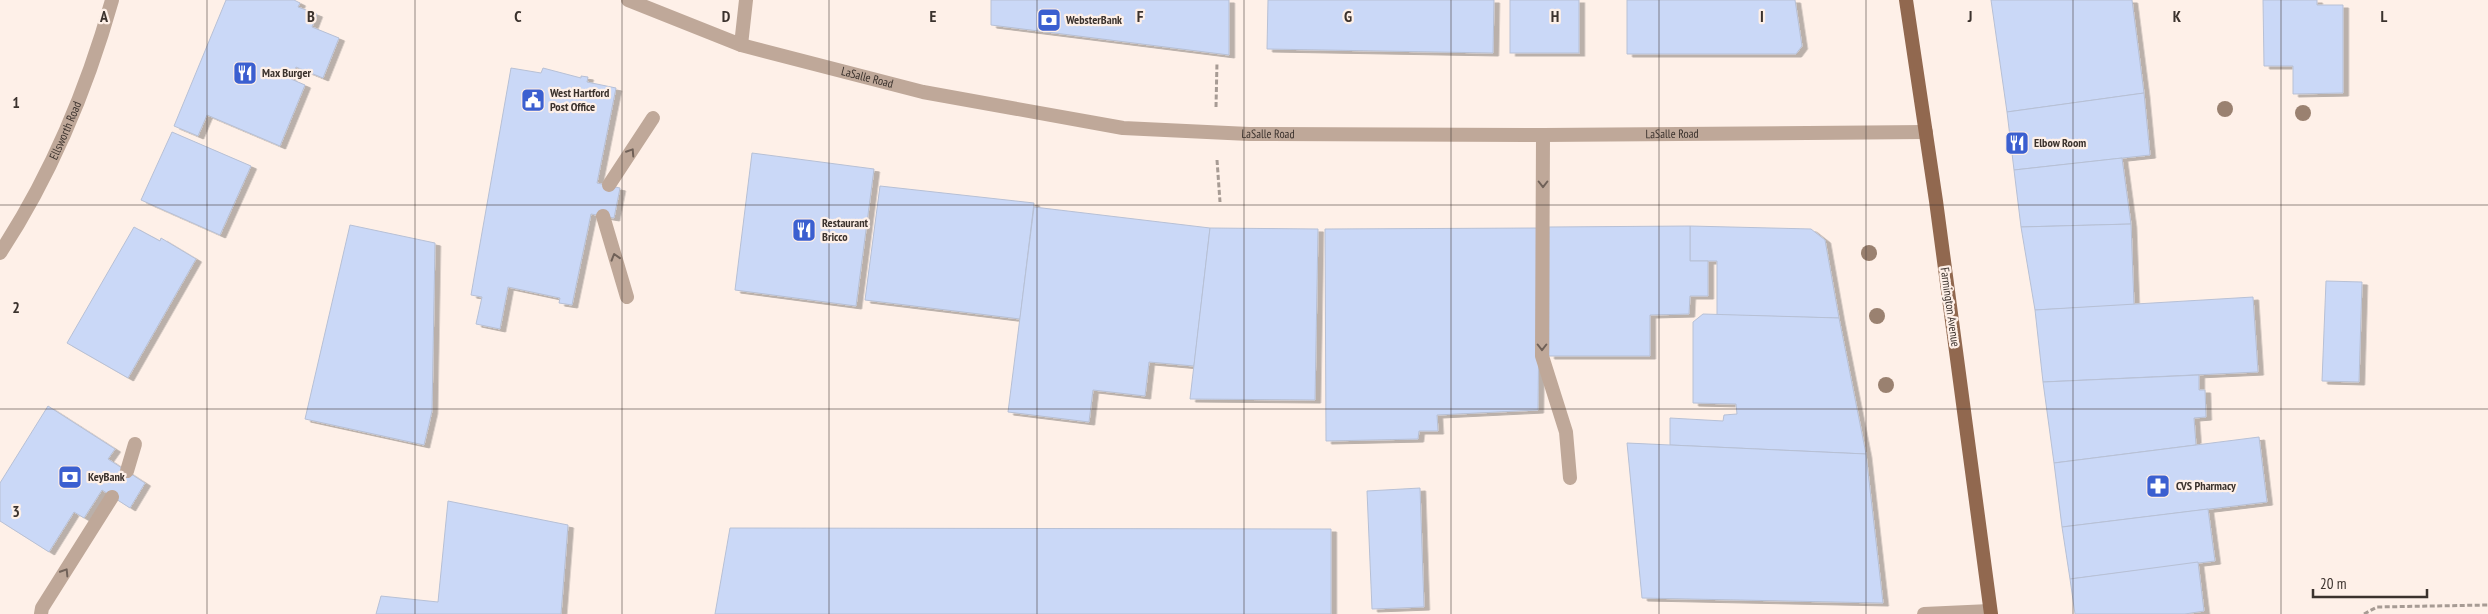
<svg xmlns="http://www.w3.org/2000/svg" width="2488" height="614" viewBox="0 0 2488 614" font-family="'PT Sans Narrow',sans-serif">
  <defs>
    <filter id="shadow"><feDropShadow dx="5.5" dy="3" stdDeviation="0" flood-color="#0004"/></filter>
  </defs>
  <rect width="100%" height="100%" fill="#fef0e8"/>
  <!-- building -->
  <g fill="#cad8f7" stroke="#b7c0d5" filter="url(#shadow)">
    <polygon points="226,0 294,0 300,3 298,7 317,14 312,27 339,38 323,78 296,67 291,79 305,85 280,146 207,115 198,136 174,126"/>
    <polygon points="991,0 1229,0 1229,55 991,25"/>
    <polygon points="1268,0 1494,0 1493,53 1267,49"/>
    <rect x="1510" y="0" width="69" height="53"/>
    <polygon points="1627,0 1795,0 1802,46 1796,54 1627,54"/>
    <polygon points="1991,0 2132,0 2144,93 2007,112"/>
    <polygon points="2263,0 2317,0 2317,5 2343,5 2343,93 2293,94 2293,66 2264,66"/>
    <polygon points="511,68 541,73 543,68 581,78 581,76 588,77 587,82 616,88 597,183 620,188 614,218 591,214 572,305 559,303 560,298 508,287 500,329 476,324 482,297 471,295"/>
    <polygon points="2144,93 2150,155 2014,170 2007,112"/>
    <polygon points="172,132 251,166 220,235 141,200"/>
    <polygon points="752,153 874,169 856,306 735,290"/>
    <polygon points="2122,158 2131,224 2021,227 2014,170"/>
    <polygon points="880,186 1034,203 1020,319 865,300"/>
    <polygon points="1034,207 1210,228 1194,366 1149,362 1145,396 1093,390 1089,422 1008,412"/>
    <polygon points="2131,224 2134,305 2035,310 2021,227"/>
    <polygon points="350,225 435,243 432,411 424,445 305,419"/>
    <polygon points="1690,226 1811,229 1825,240 1839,318 1717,315 1717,261 1690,261"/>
    <polygon points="1690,226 1690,261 1708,261 1708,296 1690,296 1689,314 1650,315 1650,356 1549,356 1549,227"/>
    <polygon points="134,227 160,241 161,238 196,259 128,378 67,343"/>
    <polygon points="1210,228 1318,229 1315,400 1190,399"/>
    <polygon points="1540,228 1538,410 1437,415 1438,431 1419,431 1418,439 1326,441 1325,229"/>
    <polygon points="2326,281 2362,282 2359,382 2322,381"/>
    <polygon points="2253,297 2258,372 2043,382 2035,310"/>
    <polygon points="1703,314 1839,318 1866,454 1670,445 1670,418 1723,421 1724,415 1737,414 1736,404 1693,403 1693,322"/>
    <polygon points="2199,375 2199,390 2205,390 2206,417 2194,418 2196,445 2054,463 2043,382"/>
    <polygon points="48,406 115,449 108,459 145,483 130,508 102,490 84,518 74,512 49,552 0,521 0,483"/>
    <polygon points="2259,437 2267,502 2062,527 2054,463"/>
    <polygon points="1627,443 1866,454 1883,603 1642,598"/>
    <polygon points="1420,488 1424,607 1372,609 1367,491"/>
    <polygon points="448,501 568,525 561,614 376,614 381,596 438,602"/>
    <polygon points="2208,509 2215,561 2070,579 2062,527"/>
    <polygon points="730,528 1331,529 1331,614 715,614"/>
    <polygon points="2198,562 2204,611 2185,614 2075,614 2070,579"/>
  </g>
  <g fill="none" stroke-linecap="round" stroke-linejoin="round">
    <!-- path -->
    <g stroke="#a79b94" stroke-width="3" stroke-dasharray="5 2.5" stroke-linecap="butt">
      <polyline points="1216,107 1217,62"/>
      <polyline points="1217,160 1220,202"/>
      <polyline points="2364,614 2377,607 2488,605"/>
    </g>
    <!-- service -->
    <g stroke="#bfa899" stroke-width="14">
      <polyline points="1543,135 1542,356 1566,432 1570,478"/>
      <polyline points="609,185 653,118"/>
      <polyline points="603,216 627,297"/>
      <polyline points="127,471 135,444"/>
      <polyline points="41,614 42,608 112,497"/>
      <polyline points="1924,614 1990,611"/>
    </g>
    <!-- minor -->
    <polyline stroke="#bfa899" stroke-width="14" points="741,45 746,0"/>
    <!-- tertiary -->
    <g stroke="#bfa899" stroke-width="14">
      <path id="s1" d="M 628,0 L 741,45 L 923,92 L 1123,128 L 1249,134 L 1543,135 L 1926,132"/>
      <path id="s2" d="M 0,253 C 51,175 87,89 112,0"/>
    </g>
    <!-- primary -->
    <polyline stroke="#91684f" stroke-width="14" points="1906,0 1936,201 1991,614"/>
  </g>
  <!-- trees -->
  <g fill="#9a8170">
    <circle cx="2225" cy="109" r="8"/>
    <circle cx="2303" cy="113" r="8"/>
    <circle cx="1869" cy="253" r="8"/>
    <circle cx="1877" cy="316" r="8"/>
    <circle cx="1886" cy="385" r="8"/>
  </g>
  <!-- one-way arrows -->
  <defs><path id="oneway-chevron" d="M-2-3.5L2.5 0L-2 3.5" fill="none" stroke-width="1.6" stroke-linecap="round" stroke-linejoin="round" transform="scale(1.25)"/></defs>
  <g stroke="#706158">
    <use href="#oneway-chevron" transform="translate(631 152) rotate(-57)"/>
    <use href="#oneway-chevron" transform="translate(1543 184) rotate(90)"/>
    <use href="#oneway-chevron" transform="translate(615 257) rotate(-107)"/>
    <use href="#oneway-chevron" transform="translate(1542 347) rotate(90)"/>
    <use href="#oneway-chevron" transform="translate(65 572) rotate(-58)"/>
  </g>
  <!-- grid -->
  <path fill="none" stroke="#3b322d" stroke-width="1" stroke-opacity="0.55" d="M 207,0 L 207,614M 415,0 L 415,614M 622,0 L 622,614M 829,0 L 829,614M 1037,0 L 1037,614M 1244,0 L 1244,614M 1451,0 L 1451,614M 1659,0 L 1659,614M 1866,0 L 1866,614M 2073,0 L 2073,614M 2281,0 L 2281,614M 0,205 L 2488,205M 0,409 L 2488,409"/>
  <!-- icons -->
  <defs>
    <g id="bank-square" transform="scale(1.25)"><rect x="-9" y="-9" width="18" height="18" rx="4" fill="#3b5fd0" stroke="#fef0e8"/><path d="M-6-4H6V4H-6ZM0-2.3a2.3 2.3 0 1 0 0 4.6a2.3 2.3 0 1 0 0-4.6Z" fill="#fff"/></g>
    <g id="restaurant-square" transform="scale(1.25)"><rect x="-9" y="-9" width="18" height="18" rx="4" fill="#3b5fd0" stroke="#fef0e8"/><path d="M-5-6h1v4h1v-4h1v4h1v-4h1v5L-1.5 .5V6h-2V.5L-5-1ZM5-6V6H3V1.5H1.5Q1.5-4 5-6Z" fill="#fff"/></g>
    <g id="civic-square" transform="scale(1.25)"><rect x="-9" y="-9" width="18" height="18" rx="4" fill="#3b5fd0" stroke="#fef0e8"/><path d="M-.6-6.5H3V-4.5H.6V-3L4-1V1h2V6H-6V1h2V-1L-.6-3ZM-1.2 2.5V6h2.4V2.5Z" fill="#fff"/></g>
    <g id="pharmacy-square" transform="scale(1.25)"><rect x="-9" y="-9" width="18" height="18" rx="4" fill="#3b5fd0" stroke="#fef0e8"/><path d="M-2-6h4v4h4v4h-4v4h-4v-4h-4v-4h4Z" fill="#fff"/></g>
  </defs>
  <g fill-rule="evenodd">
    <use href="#bank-square" x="1049" y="20"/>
    <use href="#restaurant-square" x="245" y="73"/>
    <use href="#civic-square" x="533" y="100"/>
    <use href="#restaurant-square" x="2017" y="143"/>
    <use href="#restaurant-square" x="804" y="230"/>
    <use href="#bank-square" x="70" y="477"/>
    <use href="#pharmacy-square" x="2158" y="486"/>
  </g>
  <g text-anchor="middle" stroke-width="4.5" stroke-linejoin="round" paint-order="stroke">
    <!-- poi labels -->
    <g font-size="12" font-weight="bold" fill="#3b322d" stroke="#fef0e8" text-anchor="start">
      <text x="1066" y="24">WebsterBank</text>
      <text x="262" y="77">Max Burger</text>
      <text x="550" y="97">West Hartford<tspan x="550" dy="14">Post Office</tspan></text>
      <text x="2034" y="147">Elbow Room</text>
      <text x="822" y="227">Restaurant<tspan x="822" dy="14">Bricco</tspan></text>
      <text x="88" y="481">KeyBank</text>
      <text x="2176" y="490">CVS Pharmacy</text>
    </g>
    <!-- street labels -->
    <g font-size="12" fill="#3b322d" stroke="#fef0e8">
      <text dy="4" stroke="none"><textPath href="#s1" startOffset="252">LaSalle Road</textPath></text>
      <text dy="4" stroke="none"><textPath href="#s2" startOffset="139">Ellsworth Road</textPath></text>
      <text dy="4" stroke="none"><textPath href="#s1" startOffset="658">LaSalle Road</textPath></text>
      <text dy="4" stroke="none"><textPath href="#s1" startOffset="1062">LaSalle Road</textPath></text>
      <text transform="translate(1950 307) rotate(82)" y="4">Farmington Avenue</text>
    </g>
  </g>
  <g font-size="16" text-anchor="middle" font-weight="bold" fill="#3b322d" stroke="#fef0e8" stroke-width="4.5" stroke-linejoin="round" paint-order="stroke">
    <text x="104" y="22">A</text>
    <text x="311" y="22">B</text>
    <text x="518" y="22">C</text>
    <text x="726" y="22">D</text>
    <text x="933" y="22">E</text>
    <text x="1140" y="22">F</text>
    <text x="1348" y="22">G</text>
    <text x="1555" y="22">H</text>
    <text x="1762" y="22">I</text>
    <text x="1970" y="22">J</text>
    <text x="2177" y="22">K</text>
    <text x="2384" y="22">L</text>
    <text x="16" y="108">1</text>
    <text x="16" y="313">2</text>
    <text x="16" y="517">3</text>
  </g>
  <!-- scale -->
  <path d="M2313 589v8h114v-8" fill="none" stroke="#3b322d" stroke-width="2.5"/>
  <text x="2320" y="589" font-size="15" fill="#3b322d" stroke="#fef0e8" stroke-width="4" paint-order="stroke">20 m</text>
</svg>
